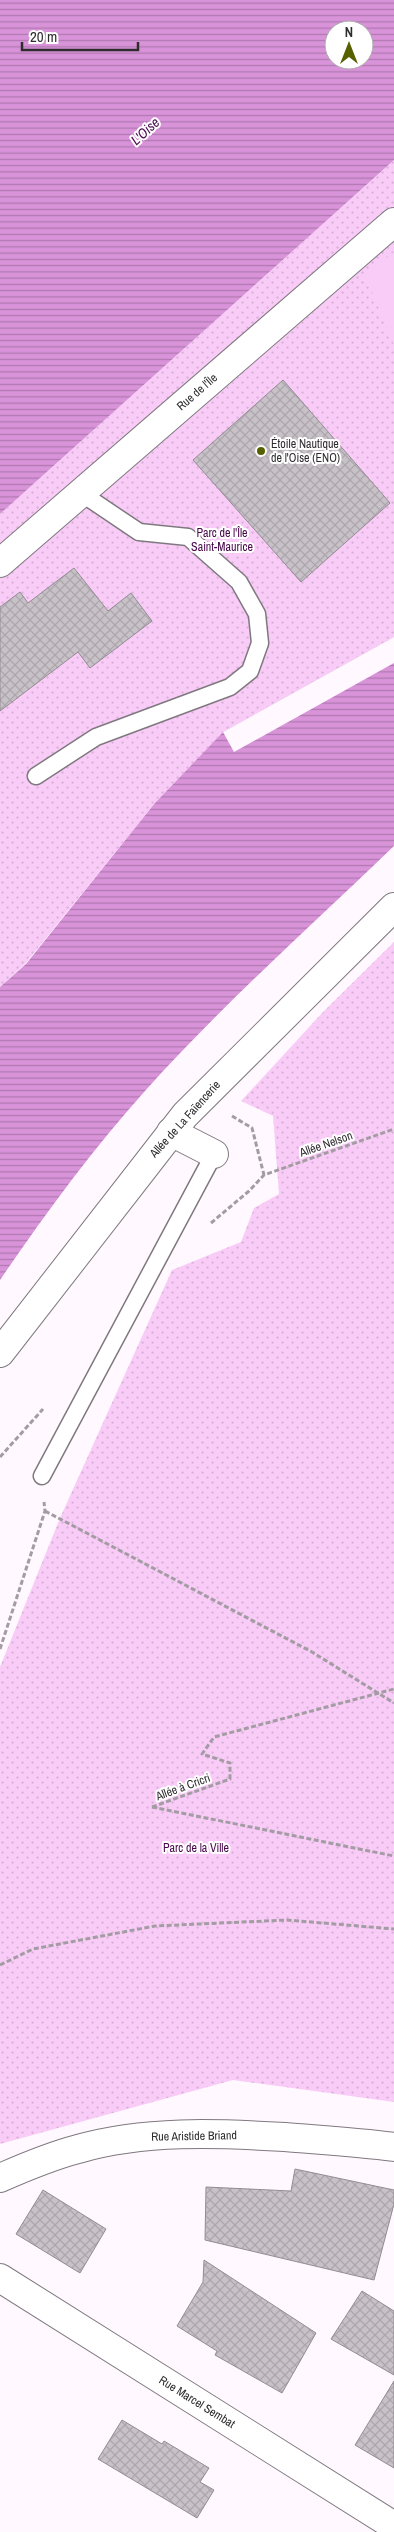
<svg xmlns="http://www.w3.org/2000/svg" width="394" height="2532" viewBox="0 0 394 2532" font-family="'Archivo Narrow',sans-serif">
  <defs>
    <pattern id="park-dots" width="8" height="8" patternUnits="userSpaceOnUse" patternTransform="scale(1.25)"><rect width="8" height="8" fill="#f9ccf8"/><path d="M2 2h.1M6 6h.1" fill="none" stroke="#d6afd5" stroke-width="1.8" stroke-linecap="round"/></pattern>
    <pattern id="water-rules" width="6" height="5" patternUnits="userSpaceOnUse" patternTransform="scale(1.25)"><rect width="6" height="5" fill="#d893d9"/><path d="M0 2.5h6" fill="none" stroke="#b078b0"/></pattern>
    <pattern id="building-cross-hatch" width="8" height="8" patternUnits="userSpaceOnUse" patternTransform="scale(1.25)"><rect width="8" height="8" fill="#c8c2c8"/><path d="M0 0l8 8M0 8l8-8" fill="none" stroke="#aca7ac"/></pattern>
  </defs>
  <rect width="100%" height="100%" fill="#fff8ff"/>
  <!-- park -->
  <g fill="url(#park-dots)">
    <polygon points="394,160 394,637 223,732 155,803 25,964 0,987 0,514"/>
    <polygon points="394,942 394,2102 233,2080 0,2144 0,1667 60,1518 172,1270 241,1242 254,1208 279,1194 273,1116 241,1101 323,1012"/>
  </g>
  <!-- garden -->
  <polygon fill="#f9ccf8" points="394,252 394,345 365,275"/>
  <!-- water -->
  <g fill="url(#water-rules)" fill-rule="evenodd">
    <path d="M 0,0 L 394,0 L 394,160 L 0,514 ZM 334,30 L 364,30 L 364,60 L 334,60 Z"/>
    <path d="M 394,637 L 394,846 C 311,926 223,1004 145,1091 C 92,1150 45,1214 0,1280 L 0,987 L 26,964 L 155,803 L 223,732 Z"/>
  </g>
  <!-- pier -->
  <polygon fill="#fff8ff" points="394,637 394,663 234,752 223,732"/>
  <!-- building -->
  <g fill="url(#building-cross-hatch)" stroke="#938c93">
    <polygon points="283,380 390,503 301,582 193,460"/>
    <polygon points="74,568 108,611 131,593 152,621 90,668 78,652 0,711 0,607 20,592 28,603"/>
    <polygon points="295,2169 394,2190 394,2204 374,2280 205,2240 206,2187 291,2191"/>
    <polygon points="43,2190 106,2229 80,2273 16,2234"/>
    <polygon points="204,2260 316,2333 282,2393 215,2355 217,2351 177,2326 203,2282"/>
    <polygon points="362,2291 394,2311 394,2375 331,2339"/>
    <polygon points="394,2381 394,2468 355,2445"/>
    <polygon points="122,2420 162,2444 164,2441 209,2468 200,2482 214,2490 197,2518 98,2459"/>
  </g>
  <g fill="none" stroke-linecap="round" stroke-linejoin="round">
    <!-- lane casing -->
    <g stroke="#7f797f" stroke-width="19">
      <g id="lane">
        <polyline points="36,776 96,737 230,687 250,671 260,643 257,614 239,582 188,537 139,532 81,493"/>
        <polyline points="42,1476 214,1154"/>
      </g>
    </g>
    <!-- street casing -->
    <g stroke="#7f797f" stroke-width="30">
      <g id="street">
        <polyline points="0,563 394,222"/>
        <polyline points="171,1132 214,1154"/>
        <polyline points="0,1353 185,1115 394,907"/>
        <path d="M 0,2178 C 25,2167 51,2156 78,2149 C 144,2130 217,2133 285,2137 C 321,2140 358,2142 394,2147"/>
        <polyline points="0,2278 394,2526"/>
      </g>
    </g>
    <!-- path -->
    <g stroke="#a39da3" stroke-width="3" stroke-dasharray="5 2.5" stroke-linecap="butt">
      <polyline points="232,1116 252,1128 264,1175"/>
      <polyline points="211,1223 249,1191 264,1175 394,1129"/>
      <polyline points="0,1457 43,1409"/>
      <polyline points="45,1511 312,1652 394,1703"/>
      <polyline points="0,1649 45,1511 44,1502"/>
      <polyline points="152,1807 394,1856"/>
      <polyline points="0,1965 33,1949 155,1926 287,1920 394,1929"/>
    </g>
    <!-- lane -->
    <use href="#lane" stroke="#fff" stroke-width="16"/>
    <!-- street -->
    <use href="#street" stroke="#fff" stroke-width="28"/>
    <!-- path-bridge -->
    <polyline stroke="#a39da3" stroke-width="3" stroke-dasharray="5 2.5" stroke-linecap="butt" points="152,1807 230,1779 230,1763 202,1754 214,1737 394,1689"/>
  </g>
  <!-- markers -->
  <circle fill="#566000" stroke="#fff" stroke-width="2" cx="261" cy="451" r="5"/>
  <g text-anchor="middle" stroke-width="4" stroke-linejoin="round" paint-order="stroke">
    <!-- street labels -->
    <g font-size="12" fill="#2f2c2f" stroke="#fff">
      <text transform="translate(197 392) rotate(-41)" y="4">Rue de l'Île</text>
      <text transform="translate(185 1119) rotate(-48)" y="4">Allée de La Faïencerie</text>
      <text transform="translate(326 1144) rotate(-19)" y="4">Allée Nelson</text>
      <text transform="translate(183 1787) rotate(-20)" y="4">Allée à Cricri</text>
      <text transform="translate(194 2136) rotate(-1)" y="4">Rue Aristide Briand</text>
      <text transform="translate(197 2402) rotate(32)" y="4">Rue Marcel Sembat</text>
    </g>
    <!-- poi labels -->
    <g font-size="12" fill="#2f2c2f" stroke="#fff" text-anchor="start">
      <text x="271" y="448">Étoile Nautique<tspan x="271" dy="14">de l'Oise (ENO)</tspan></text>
    </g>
    <!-- park labels -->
    <g font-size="12" fill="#47074a" stroke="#fff">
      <text x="222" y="537">Parc de l'Île<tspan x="222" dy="14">Saint-Maurice</tspan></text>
      <text x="196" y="1852">Parc de la Ville</text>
    </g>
    <!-- water labels -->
    <g font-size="14" font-style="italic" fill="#49094c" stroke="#fff">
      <text transform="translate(145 131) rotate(-42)" y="5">L'Oise</text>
    </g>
  </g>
  <!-- north arrow -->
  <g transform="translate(349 45)"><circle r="24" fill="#ffffff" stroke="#acabac"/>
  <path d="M0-4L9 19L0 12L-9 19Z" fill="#566000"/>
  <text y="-8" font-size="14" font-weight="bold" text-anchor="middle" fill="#2f2c2f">N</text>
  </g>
  <!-- scale -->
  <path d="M22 42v8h116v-8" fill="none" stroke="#2f2c2f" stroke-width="2.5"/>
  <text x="30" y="42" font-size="15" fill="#2f2c2f" stroke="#ffffff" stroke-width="4" paint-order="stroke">20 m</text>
</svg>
